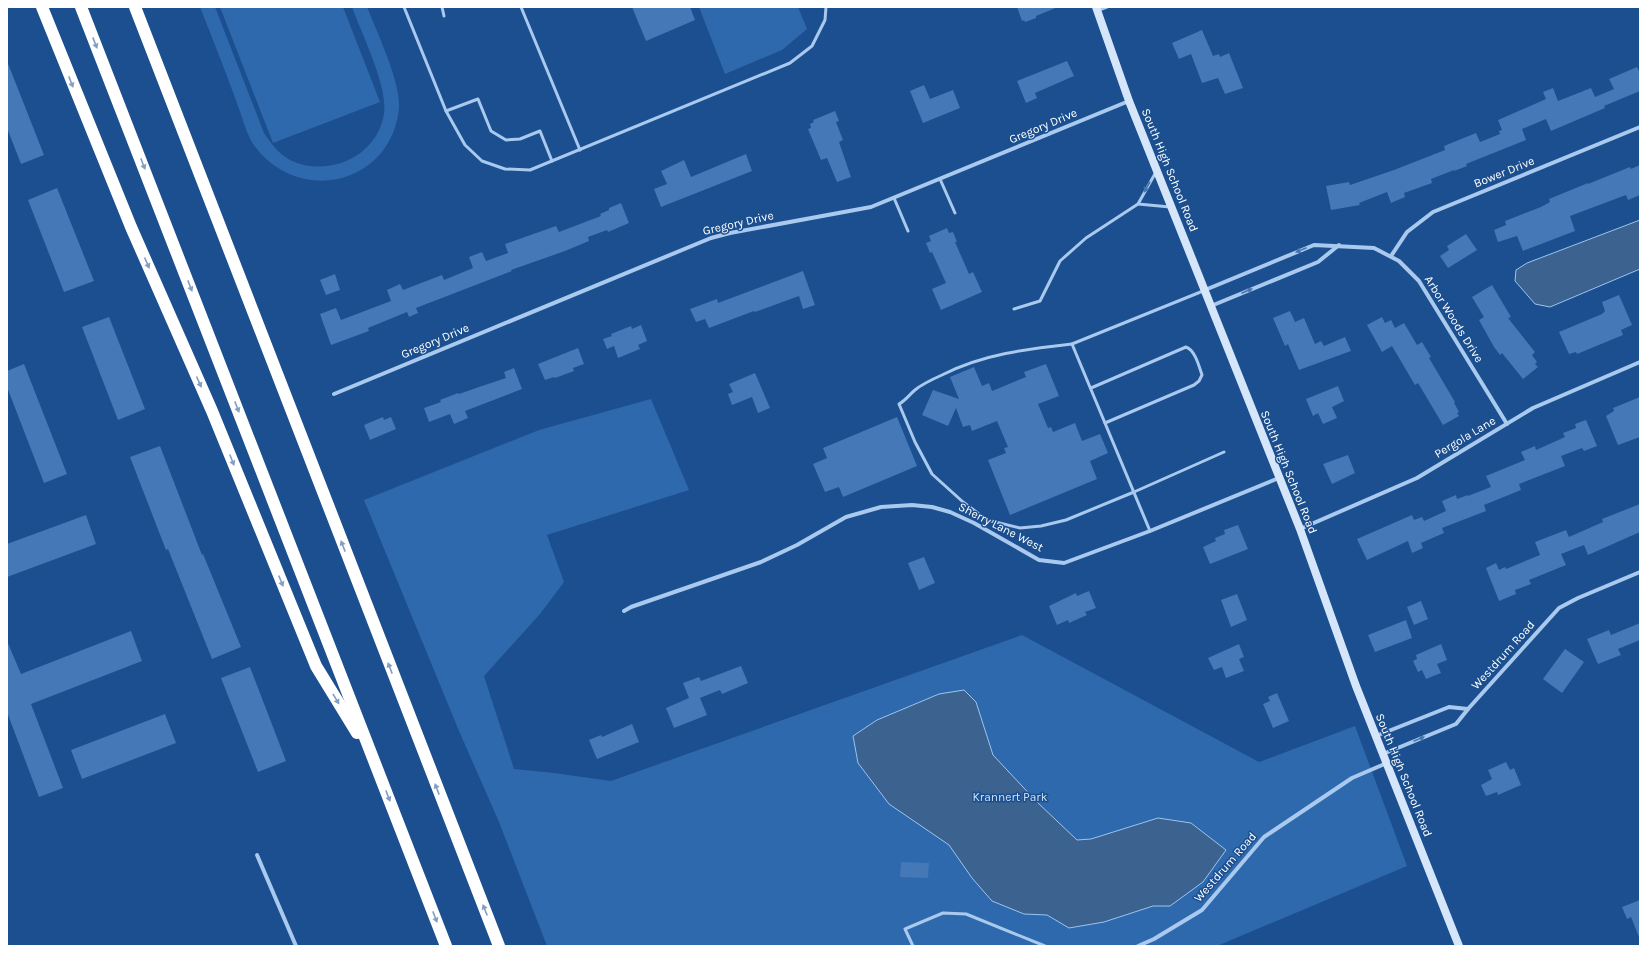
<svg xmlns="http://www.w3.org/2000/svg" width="1647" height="953" viewBox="0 0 1647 953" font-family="Karla,sans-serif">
  <rect width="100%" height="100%" fill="#1b4f8f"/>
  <!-- green -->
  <g fill="#2e69ad">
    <path d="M 200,7 L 215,7 L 264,133 C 271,144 280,155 292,161 C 329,177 377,157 384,114 C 388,86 362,35 352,7 L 367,7 C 377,32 401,83 399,108 C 392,183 302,206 256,148 C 247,137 243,119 238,106 C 226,73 213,40 200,7 Z"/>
    <polygon points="220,7 343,7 380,102 273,143"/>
    <polygon points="699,7 798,7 807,29 782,50 725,74"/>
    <polygon points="651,399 689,490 547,535 564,582 540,614 484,676 514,769 554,773 611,781 1022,635 1259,762 1355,726 1407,866 1217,946 547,946 499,822 459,731 364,500 539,430"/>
  </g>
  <!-- water -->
  <g fill="#3c6290" stroke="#9cc4f0">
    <polygon points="1640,220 1640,269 1550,307 1535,304 1515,281 1516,270 1527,263"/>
    <polygon points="964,690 976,702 993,755 1037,802 1077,840 1091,839 1158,818 1191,823 1226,850 1203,882 1170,906 1153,906 1104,922 1069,928 1047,915 1024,914 992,901 972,878 949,845 889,804 858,763 853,736 877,720 939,694"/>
  </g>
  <!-- building -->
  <g fill="#4478b7">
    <polygon points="632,7 690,7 695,20 646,41"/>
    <polygon points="1017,7 1058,7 1036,16 1036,18 1025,22 1024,20 1022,21"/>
    <polygon points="1202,30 1213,56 1219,54 1220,57 1229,53 1243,88 1225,94 1218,78 1202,83 1191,54 1179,59 1172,43"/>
    <polygon points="7,61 44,155 21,164 7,128"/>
    <polygon points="1067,61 1074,76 1035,93 1037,98 1026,103 1017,81"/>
    <polygon points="1637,67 1640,73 1640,91 1604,106 1605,108 1551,131 1546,119 1522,129 1526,140 1466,164 1467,166 1454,171 1454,170 1431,179 1432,183 1404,193 1405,197 1391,203 1387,192 1359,203 1360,205 1331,210 1326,186 1349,182 1350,185 1394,170 1445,150 1444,146 1476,133 1480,142 1500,134 1499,131 1502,130 1498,120 1546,99 1543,92 1553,88 1558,101 1591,88 1595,97 1614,89 1609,79"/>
    <polygon points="924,85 930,99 953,90 960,108 923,123 910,91"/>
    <polygon points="835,111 839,121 836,122 843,140 839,142 851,177 837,182 827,158 821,160 808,129 811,128 810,124 814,122 813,120"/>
    <polygon points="746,154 752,171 661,207 654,189 667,184 661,171 684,160 691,177"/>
    <polygon points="1640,165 1640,195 1628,200 1626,195 1570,216 1575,231 1523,251 1517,236 1498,242 1494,230 1506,225 1505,221 1541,207 1550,202 1549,199 1588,183 1588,184 1630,167 1631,169"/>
    <polygon points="57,188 94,281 64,292 28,200"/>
    <polygon points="621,203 629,223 608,232 607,230 588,237 589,241 565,251 511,270 512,271 416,308 418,313 409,317 407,312 368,328 369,331 331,345 320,314 336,308 341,320 391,301 387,290 400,284 403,290 442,275 444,280 473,268 469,257 482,252 486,261 508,253 505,244 556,226 559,232 601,216 600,214 609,210 609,208"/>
    <polygon points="947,228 949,233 953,232 957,242 955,242 969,274 973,272 982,292 941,310 932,289 946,283 932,252 930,253 926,243 931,241 929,236"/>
    <polygon points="1466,234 1477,250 1448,268 1440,256 1449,250 1447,246"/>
    <polygon points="803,271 815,305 803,309 799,296 755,312 754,311 709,328 705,319 696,322 690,309 717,299 718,303"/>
    <polygon points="335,274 340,290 326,295 320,280"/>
    <polygon points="1492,285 1511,317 1508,318 1535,352 1532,355 1537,362 1535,364 1538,367 1523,379 1502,353 1500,355 1494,347 1479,320 1484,317 1472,297"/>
    <polygon points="1619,295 1632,325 1621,330 1623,335 1577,354 1576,352 1569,354 1559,332 1602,314 1605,311 1602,302"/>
    <polygon points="1290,311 1295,322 1304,318 1315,344 1321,341 1324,346 1345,337 1351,351 1299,370 1288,344 1285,346 1273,318"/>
    <polygon points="109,317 145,409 118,420 82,327"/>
    <polygon points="1382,317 1385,323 1391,320 1395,328 1404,323 1417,345 1422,342 1431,357 1429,358 1455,402 1454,403 1459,412 1457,413 1459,416 1443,425 1418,383 1415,385 1392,346 1382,352 1367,325"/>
    <polygon points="641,325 647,341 638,345 640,349 618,358 614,346 607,349 603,339 612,336 611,334 631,326 632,329"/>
    <polygon points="578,348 584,364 573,368 574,371 555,378 554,377 545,380 538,364"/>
    <polygon points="24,364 67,474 44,483 7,387 7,371"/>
    <polygon points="1046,364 1059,396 1038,404 1048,428 1051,427 1053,432 1075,423 1082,441 1100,434 1108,453 1090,461 1097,479 1010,515 988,460 1006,453 1004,448 1008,447 997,421 972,431 970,425 963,427 956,408 948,426 922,415 933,390 959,399 950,377 974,367 982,386 989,383 992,391 1026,377 1024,372"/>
    <polygon points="514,368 522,389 465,411 468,418 454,424 450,414 429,422 424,408 441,402 440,400 458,393 459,394 479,387 506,378 504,372"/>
    <polygon points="755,373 770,408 758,413 752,397 732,405 728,394 733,392 729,384"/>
    <polygon points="1338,386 1344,401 1332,407 1337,418 1323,424 1318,413 1313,416 1306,399"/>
    <polygon points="1640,397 1640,437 1618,445 1606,416 1614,411 1613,408"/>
    <polygon points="383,417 384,420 391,417 396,429 370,440 364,425"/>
    <polygon points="897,417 917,466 843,497 839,487 825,492 813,464 827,458 823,448"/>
    <polygon points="1586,420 1597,446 1584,451 1582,448 1561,456 1565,466 1519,484 1521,490 1484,505 1486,511 1442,528 1444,533 1421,543 1423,548 1412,553 1408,541 1367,560 1357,539 1412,515 1414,520 1422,517 1424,521 1446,511 1442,501 1456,495 1457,499 1468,495 1468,496 1491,487 1486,476 1525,460 1521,452 1535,446 1536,450 1565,437 1563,433 1576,428 1575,424"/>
    <polygon points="160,446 202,555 203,554 241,647 212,659 168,549 166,550 130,457"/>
    <polygon points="1348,455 1355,473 1332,484 1323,464"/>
    <polygon points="1640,504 1640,532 1588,555 1584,545 1561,554 1566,565 1529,580 1531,584 1515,590 1516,594 1499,601 1486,568 1496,563 1499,570 1505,567 1506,569 1540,555 1535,542 1566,530 1569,537 1603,522 1602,519"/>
    <polygon points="86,515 96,544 7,577 7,544"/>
    <polygon points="1238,525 1248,549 1210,564 1203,547 1216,541 1215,538 1225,534 1224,530"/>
    <polygon points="924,557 935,583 919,590 908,563"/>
    <polygon points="1089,591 1096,608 1085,612 1087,615 1069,623 1068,620 1057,625 1049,606 1076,593 1077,596"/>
    <polygon points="1237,594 1247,620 1231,627 1221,600"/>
    <polygon points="1421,601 1428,619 1414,625 1407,607"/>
    <polygon points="1406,620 1412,638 1375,652 1368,635"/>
    <polygon points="1640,623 1640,640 1618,649 1621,655 1598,664 1587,639 1609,630 1611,635"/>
    <polygon points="131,631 142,661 31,704 63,788 39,797 7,712 7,641 21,674"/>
    <polygon points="1239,644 1244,657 1239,659 1244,671 1226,678 1222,667 1214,670 1208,658"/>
    <polygon points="1441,644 1447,660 1437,664 1441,673 1426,679 1422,670 1418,672 1413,661 1417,659 1416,655"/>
    <polygon points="1565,649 1584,662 1562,693 1543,679"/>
    <polygon points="741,666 748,683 722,694 720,690 700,698 707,715 674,728 666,708 689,698 683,683 699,677 701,681"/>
    <polygon points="250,667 286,761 258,772 221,678"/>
    <polygon points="1277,693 1289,721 1273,728 1263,704 1270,701 1268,697"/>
    <polygon points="165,714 176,743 82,779 71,750"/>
    <polygon points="632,724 639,742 597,759 589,740 601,735 602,737"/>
    <polygon points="1506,762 1510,770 1514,768 1521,785 1498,795 1497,792 1486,796 1481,785 1492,779 1488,770"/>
    <polygon points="901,862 929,863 928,878 900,877"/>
    <polygon points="1640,900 1640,937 1639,937 1631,917 1627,919 1622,907"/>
  </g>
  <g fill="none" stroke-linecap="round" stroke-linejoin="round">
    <!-- lane -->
    <g stroke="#a9c9ee" stroke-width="3">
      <polyline points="404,7 446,111 465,145 482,161 505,169 530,170 790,63 812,46 825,20 826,7"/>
      <polyline points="442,7 444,16"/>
      <polyline points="521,7 580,150"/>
      <polyline points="1099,10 1107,7"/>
      <polyline points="446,111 478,99 491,131 506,140 520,139 540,131 552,161"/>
      <polyline points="940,179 955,213"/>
      <polyline points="894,198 908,231"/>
      <polyline points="1138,204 1170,207"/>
      <polyline points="1014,309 1040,301 1060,261 1086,238 1138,204 1156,172"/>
      <path d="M 1072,344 C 1027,349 983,354 942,375 C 933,379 922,384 915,390 C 909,395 906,400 899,404 L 915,442 L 932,474 L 963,502 L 987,520 L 1020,528 L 1041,526 L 1066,520 L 1134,492 L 1224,452"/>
      <path d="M 1091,388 L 1186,347 C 1195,350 1199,366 1202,375 L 1199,381 L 1194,385 L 1105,423"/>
      <polyline points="1150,531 1072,344 1203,291"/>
      <polyline points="913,946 905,929 943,913 966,914 1045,946"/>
    </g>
    <!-- street -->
    <g stroke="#a9c9ee" stroke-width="4">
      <polyline points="1391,256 1407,232 1433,212 1640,127"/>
      <polyline points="1205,290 1314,245 1374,248 1399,261 1419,281 1507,424"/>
      <polyline points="1211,306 1318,262 1339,245"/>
      <polyline points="334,394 711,238 730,233 871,207 1129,101"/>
      <polyline points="1300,529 1417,478 1533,408 1640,362"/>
      <polyline points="624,611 631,607 761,562 797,545 846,517 881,507 912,505 932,507 950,512 974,523 1039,560 1064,563 1150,531 1279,478"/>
      <polyline points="1376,736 1449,707 1468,709"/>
      <polyline points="1383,754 1456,724 1468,709 1559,608 1578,598 1640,572"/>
      <polyline points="257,855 296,946"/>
      <polyline points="1138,946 1154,939 1202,910 1264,837 1352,778 1387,763"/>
    </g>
    <!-- secondary -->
    <polyline stroke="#d6e6fa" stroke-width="8" points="1096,7 1129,101 1300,529 1356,686 1459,946"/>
    <!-- highway -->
    <g stroke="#fff" stroke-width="12">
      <polyline points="42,7 131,227 212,411 316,666 357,733"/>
      <polyline points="81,7 446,946"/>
      <polyline points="135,7 499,946"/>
    </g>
  </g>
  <!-- one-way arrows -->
  <defs><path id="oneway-solid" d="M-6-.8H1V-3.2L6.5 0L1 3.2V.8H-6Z"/></defs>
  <g fill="#829ec1">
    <use href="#oneway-solid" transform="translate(95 43) rotate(69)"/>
    <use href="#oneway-solid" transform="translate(71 82) rotate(69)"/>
    <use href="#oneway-solid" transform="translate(143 164) rotate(69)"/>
    <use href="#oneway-solid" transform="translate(147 263) rotate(66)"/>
    <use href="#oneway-solid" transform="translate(190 286) rotate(69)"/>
    <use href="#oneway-solid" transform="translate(199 382) rotate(66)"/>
    <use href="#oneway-solid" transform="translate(237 407) rotate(69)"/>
    <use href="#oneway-solid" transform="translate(232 460) rotate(68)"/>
    <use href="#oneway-solid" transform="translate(343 546) rotate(-111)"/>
    <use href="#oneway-solid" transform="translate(281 581) rotate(68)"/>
    <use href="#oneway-solid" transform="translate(390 668) rotate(-111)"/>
    <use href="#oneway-solid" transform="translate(336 699) rotate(59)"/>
    <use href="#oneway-solid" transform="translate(437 789) rotate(-111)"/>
    <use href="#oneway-solid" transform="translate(388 796) rotate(69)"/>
    <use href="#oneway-solid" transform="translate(485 910) rotate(-112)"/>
    <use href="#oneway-solid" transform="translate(435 917) rotate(69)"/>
  </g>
  <g fill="#4674ac">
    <use href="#oneway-solid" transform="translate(1147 187) rotate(119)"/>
    <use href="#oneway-solid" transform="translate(1301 250) rotate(158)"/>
    <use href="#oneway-solid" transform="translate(1247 291) rotate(-23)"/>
    <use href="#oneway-solid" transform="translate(1419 739) rotate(-22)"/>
  </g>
  <g text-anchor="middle" stroke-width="3" stroke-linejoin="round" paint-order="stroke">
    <!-- street labels -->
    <g font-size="12" fill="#fff" stroke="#1b4f8f">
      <text transform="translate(1043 126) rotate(-23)" y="4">Gregory Drive</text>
      <text transform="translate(1170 170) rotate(68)" y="4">South High School Road</text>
      <text transform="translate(1504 172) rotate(-22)" y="4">Bower Drive</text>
      <text transform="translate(738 223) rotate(-13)" y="4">Gregory Drive</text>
      <text transform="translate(1454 319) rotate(58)" y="4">Arbor Woods Drive</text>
      <text transform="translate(435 341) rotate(-23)" y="4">Gregory Drive</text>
      <text transform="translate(1465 437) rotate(-31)" y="4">Pergola Lane</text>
      <text transform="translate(1289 472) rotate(68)" y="4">South High School Road</text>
      <text transform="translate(1001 527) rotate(27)" y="4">Sherry Lane West</text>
      <text transform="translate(1503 655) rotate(-48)" y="4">Westdrum Road</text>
      <text transform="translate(1404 775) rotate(68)" y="4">South High School Road</text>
      <text transform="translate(1225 867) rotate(-49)" y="4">Westdrum Road</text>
    </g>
    <!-- park labels -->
    <g font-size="12" fill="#cfe3fa" stroke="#1b4f8f">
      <text x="1010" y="801">Krannert Park</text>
    </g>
  </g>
  <!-- border -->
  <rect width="1647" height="953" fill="none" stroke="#ffffff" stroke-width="16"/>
</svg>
